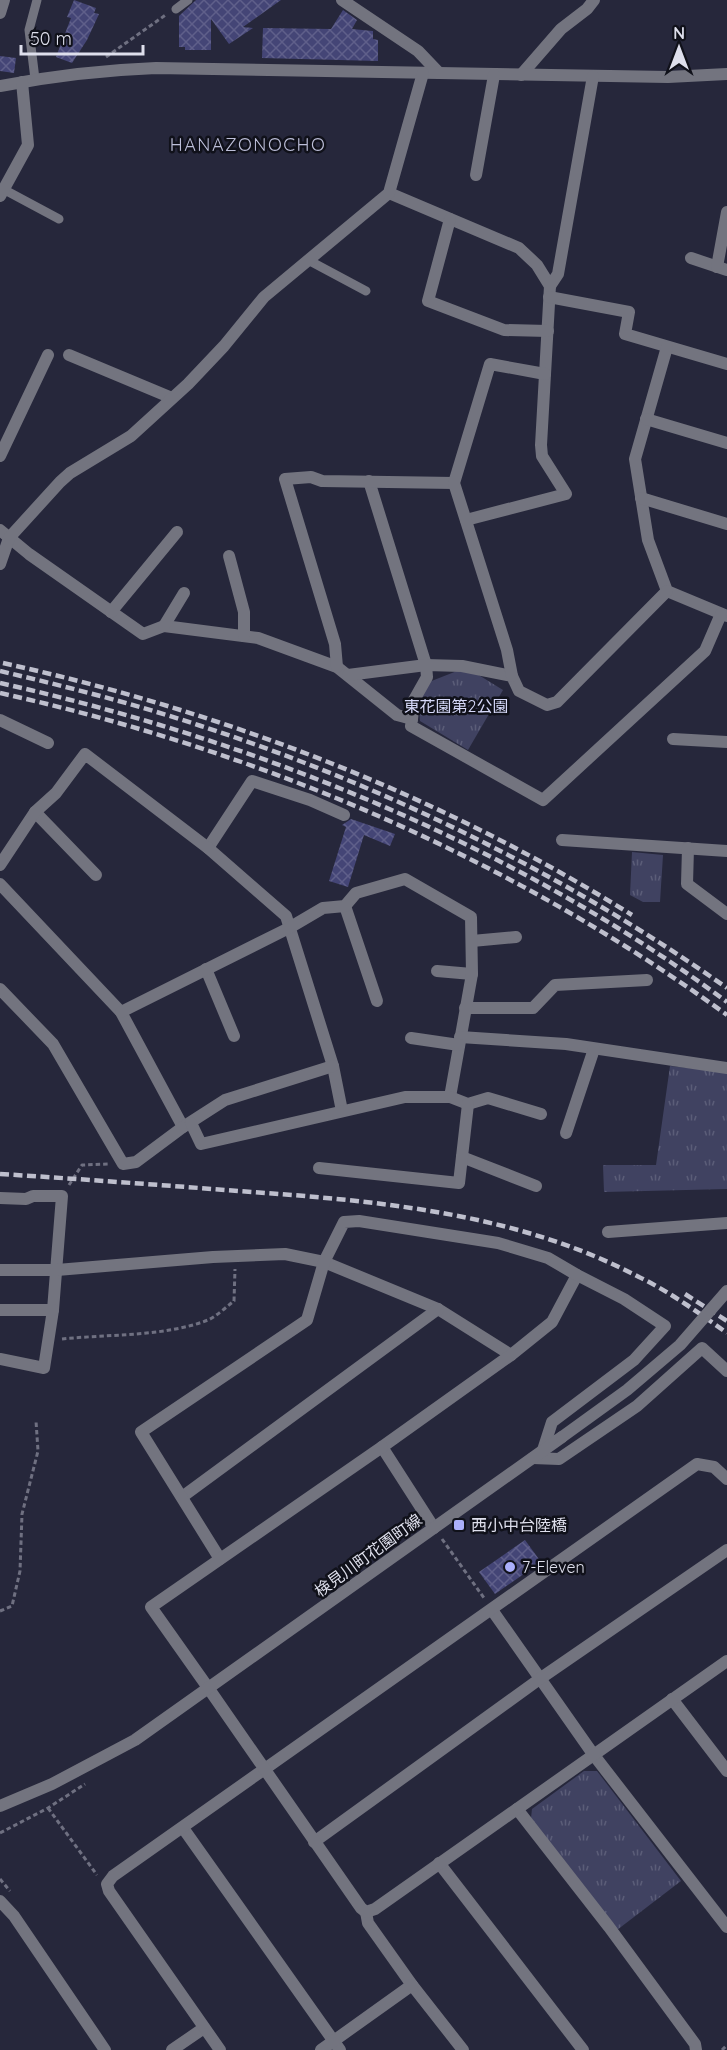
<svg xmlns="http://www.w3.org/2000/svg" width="727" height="2050" viewBox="0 0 727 2050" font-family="Quicksand,'Noto Sans JP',sans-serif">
  <defs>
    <pattern id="park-tufts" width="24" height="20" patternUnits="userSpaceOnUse" patternTransform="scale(1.5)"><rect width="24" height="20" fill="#404261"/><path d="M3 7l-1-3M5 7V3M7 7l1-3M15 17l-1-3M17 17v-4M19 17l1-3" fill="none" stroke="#5b5d78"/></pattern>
    <pattern id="building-cross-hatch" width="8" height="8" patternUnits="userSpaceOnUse" patternTransform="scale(1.5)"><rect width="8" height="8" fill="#444576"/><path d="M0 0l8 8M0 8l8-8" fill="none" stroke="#5f5f8a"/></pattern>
  </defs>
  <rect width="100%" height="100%" fill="#26273b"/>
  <!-- park -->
  <g fill="url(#park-tufts)">
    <polygon points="457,671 477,674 503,690 468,750 420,721 419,702 429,682"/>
    <polygon points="632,852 663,855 660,902 643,902 630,895"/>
    <polygon points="670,1066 727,1072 727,1189 604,1192 603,1165 656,1165"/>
    <polygon points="584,1771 597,1771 681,1881 617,1930 531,1818 532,1809"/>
  </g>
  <!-- building -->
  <g fill="url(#building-cross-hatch)">
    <polygon points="74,0 96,8 94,13 99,14 87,40 72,63 56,57 71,18 67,17"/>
    <polygon points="196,0 281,0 243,27 253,28 229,44 211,19 211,50 185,50 185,47 179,47 179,16"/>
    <polygon points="343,10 357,20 352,29 373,31 373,39 378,40 378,61 262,58 263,28 331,29"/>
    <polygon points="0,56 16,58 14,73 0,71"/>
    <polygon points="351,819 395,834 390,846 364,835 348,887 329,881 346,827 342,825"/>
    <polygon points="525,1540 541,1562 495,1594 479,1572"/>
  </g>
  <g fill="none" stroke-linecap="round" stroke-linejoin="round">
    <!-- path -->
    <g stroke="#6f7081" stroke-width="3" stroke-dasharray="4.5 3" stroke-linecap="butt">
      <polyline points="106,57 167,14"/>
      <polyline points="69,1185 82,1165 109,1164"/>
      <path d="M 62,1339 C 109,1334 164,1337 208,1320 C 217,1316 226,1307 234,1301 L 235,1269"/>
      <polyline points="442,1539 484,1598"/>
      <polyline points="0,1611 12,1606 20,1571 22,1514 38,1451 36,1421"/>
      <polyline points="48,1808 97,1875"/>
      <polyline points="0,1833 48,1808 85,1784"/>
      <polyline points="0,1879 10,1891"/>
      <polyline points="722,2050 727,2045"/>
    </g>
    <!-- service -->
    <g stroke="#73747f" stroke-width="9">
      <polyline points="176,9 188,0"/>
      <polyline points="35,79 29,30 37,0"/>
      <polyline points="3,189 59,219"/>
      <polyline points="308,260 366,291"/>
    </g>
    <!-- minor -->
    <g stroke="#73747f" stroke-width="12">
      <polyline points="342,0 418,51 439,73"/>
      <polyline points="0,13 4,0"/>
      <polyline points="521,75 561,29 587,9 594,0"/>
      <path d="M 0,86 C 52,76 103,70 156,68 L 668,77 L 727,74"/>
      <polyline points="476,175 494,75"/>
      <polyline points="389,193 519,248 537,265 550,286 541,445 542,456 566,494 466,520"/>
      <polyline points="0,196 28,145 22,82"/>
      <polyline points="450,219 428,301 504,330 548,331"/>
      <polyline points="691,258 727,270"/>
      <polyline points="717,267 727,212"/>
      <polyline points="550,286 558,274 593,76"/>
      <polyline points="549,297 629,312 625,334 727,364"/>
      <polyline points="667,347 635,459 648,540 667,591 727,616"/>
      <polyline points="69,355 172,398"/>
      <polyline points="646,419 727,443"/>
      <polyline points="0,456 48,355"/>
      <polyline points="369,481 426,665 427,677 414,700 412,719"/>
      <polyline points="641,498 727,524"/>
      <polyline points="0,530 29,554 143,634 164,626 258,638 337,667 397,715 412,719 411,726 543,800 705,651 721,614"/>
      <polyline points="229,556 244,612 244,636"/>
      <polyline points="0,564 9,538 60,482 70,473 131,436 188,384 224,346 264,297 389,193 423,73"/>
      <polyline points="111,612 177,532"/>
      <polyline points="164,626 184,593"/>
      <polyline points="337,667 335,644 285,479 311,477 322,481 454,483"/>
      <polyline points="348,675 426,665 462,666 512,676 519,691 547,705 557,702 667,591"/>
      <polyline points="512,676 507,650 454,483 490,364 545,374"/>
      <polyline points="0,720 48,743"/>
      <polyline points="673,739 727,742"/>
      <polyline points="35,812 96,875"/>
      <polyline points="562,840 727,851"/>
      <polyline points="208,848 252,781 310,800 344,815"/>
      <polyline points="688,848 687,884 727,914"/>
      <polyline points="0,865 35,812 56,793 85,754 208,848 286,916 333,1066 342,1111"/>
      <polyline points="0,884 121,1012 183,1127"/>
      <polyline points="345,906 377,1001"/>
      <polyline points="472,941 516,937"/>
      <polyline points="206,969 234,1036"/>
      <polyline points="437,971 472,974"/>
      <polyline points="0,989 53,1044 123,1164 136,1162 183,1127 225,1100 333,1066"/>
      <polyline points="465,1008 533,1008 555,985 647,980"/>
      <polyline points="121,1012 289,928 323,908 345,906 356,893 405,879 471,917 472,974 450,1097"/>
      <polyline points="460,1037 566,1044 727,1068"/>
      <polyline points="411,1038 459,1045"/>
      <polyline points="191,1123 201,1144 405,1097 450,1097 468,1104 488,1098 541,1114"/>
      <polyline points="566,1133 594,1049"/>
      <polyline points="462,1157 536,1186"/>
      <polyline points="319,1168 459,1183 468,1104"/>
      <polyline points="0,1198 26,1199 33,1196 62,1196 53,1310 44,1368 0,1359"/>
      <polyline points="608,1232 727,1223"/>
      <polyline points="0,1270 57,1270 213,1257 285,1254 324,1262 438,1309 511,1355"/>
      <polyline points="0,1310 53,1310"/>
      <polyline points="533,1458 559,1459 637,1406 702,1348 727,1371"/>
      <polyline points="182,1497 438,1309"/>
      <polyline points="434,1528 382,1447 511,1355 552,1322 577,1275"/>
      <polyline points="220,1559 141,1432 307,1320 324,1262 344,1222 359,1221 498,1243 548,1258 577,1275 624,1299 665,1326 634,1360 552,1422 543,1450"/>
      <polyline points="492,1610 593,1754 727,1927"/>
      <polyline points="209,1689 151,1607 382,1447"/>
      <polyline points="672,1699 727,1771"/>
      <polyline points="517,1809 609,1927 695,2044 696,2050"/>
      <polyline points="183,1828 340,2050"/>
      <polyline points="314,1842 541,1678 727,1550"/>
      <polyline points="439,1863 583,2050"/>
      <polyline points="366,1912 368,1923 412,1985 463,2050"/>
      <polyline points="172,2050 204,2028"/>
      <polyline points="220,2050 109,1891 107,1884 113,1876 697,1464 714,1467 727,1479"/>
      <polyline points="321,2050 412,1985"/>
    </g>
    <!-- tertiary -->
    <g stroke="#73747f" stroke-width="12">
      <polyline points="209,1689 361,1908 366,1912 375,1909 727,1661"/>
      <polyline points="0,1806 52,1784 135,1740 562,1437"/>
      <polyline points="0,1901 14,1916 105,2050"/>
    </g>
    <!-- rail -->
    <g stroke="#bebfcd" stroke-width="4.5" stroke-dasharray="9 4.5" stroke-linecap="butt">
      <path d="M 3,663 C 225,712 438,794 632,915"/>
      <path d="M 0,671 C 68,687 135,704 201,726 C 386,786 568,876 727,988"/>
      <path d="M 0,683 C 255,740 516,845 727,1002"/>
      <path d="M 0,693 C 261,751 511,858 727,1015"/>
      <path d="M 0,1174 C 80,1179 160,1185 239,1191 C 377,1201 515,1212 639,1277 C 670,1292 699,1313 727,1333"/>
      <polyline points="685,1294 727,1321"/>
    </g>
    <!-- tertiary-bridge -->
    <polyline stroke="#73747f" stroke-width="12" points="562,1437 627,1390 680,1345 727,1291"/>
  </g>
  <!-- markers -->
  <g fill="#abaffb" stroke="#10111a" stroke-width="2">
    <rect x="453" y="1519" width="12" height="12" rx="3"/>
    <circle cx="510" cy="1567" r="6"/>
  </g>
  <g text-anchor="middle" stroke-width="5" stroke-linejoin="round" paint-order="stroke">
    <!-- park labels -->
    <g font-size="16" fill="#d7dafa" stroke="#10111a">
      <text x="456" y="712">東花園第2公園</text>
    </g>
    <!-- poi labels -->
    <g font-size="16" fill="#dedfec" stroke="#10111a" text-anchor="start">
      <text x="471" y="1531">西小中台陸橋</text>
      <text x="522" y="1573">7-Eleven</text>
    </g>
    <!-- street labels -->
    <g font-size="16" fill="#dedfec" stroke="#10111a">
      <text transform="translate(368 1555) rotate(-36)" y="6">検見川町花園町線</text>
    </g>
    <!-- neighbourhood labels -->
    <g font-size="18" letter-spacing="1.5" fill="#bdbfd9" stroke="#10111a">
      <text x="248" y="151">HANAZONOCHO</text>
    </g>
  </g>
  <!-- north arrow -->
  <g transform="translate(679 48)" stroke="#10111a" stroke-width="4.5" paint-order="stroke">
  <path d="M0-4.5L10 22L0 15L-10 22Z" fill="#dedfec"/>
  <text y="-9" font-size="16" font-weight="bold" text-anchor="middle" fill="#dedfec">N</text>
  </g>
  <!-- scale -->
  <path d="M21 45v9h122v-9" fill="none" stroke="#dedfec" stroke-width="3"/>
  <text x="30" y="45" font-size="18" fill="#dedfec" stroke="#10111a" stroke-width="4.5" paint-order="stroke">50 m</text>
</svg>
